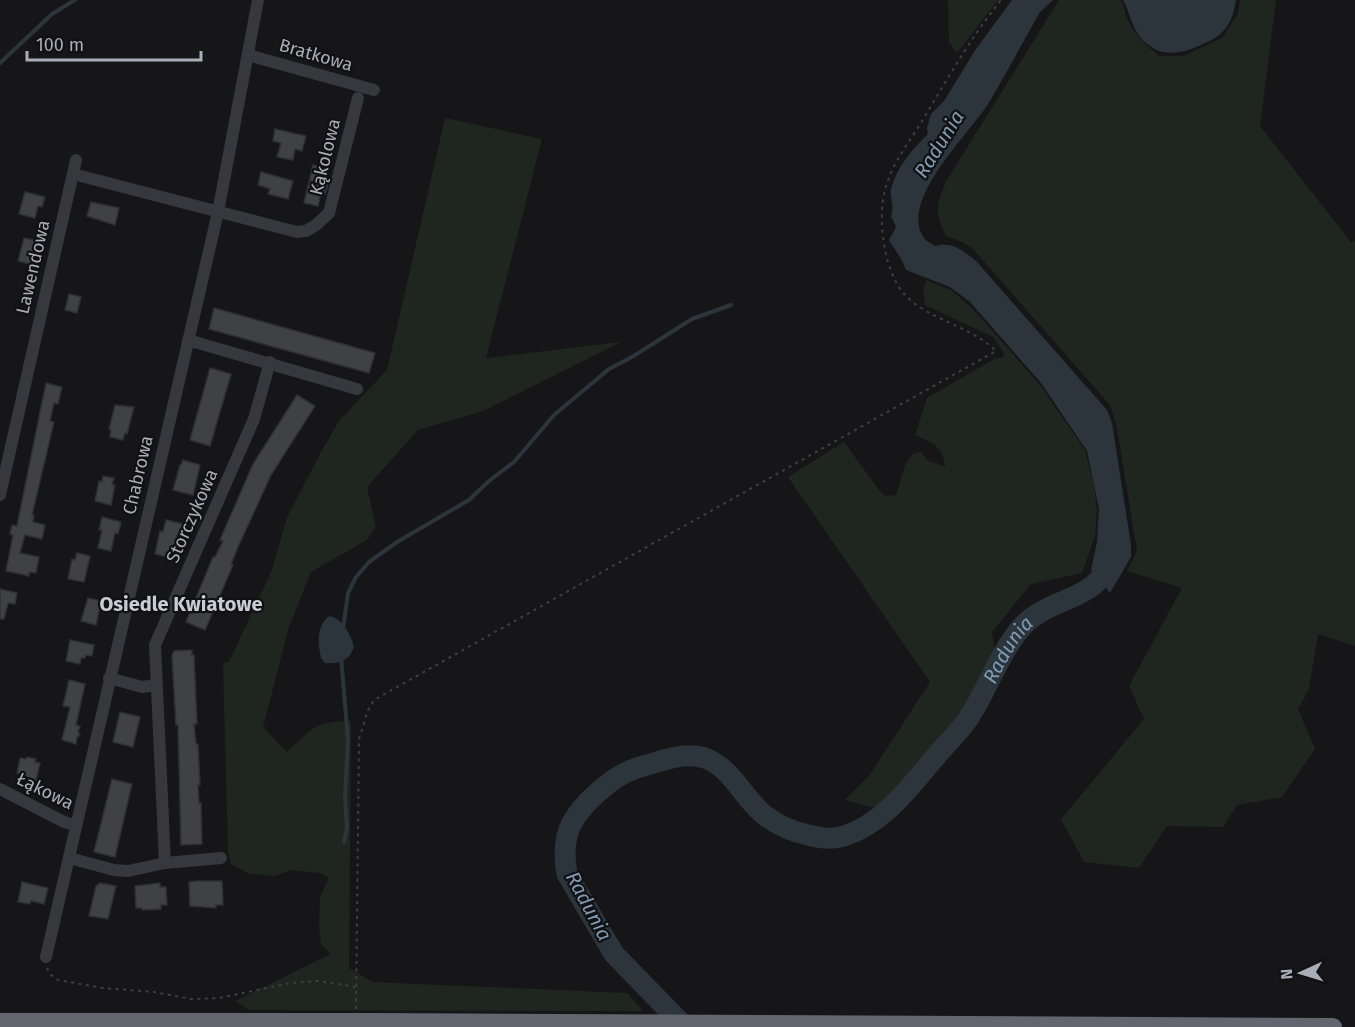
<svg xmlns="http://www.w3.org/2000/svg" width="1355" height="1027" viewBox="0 0 1355 1027" font-family="'Fira Sans',sans-serif">
  <rect width="100%" height="100%" fill="#161618"/>
  <!-- green -->
  <g fill="#1e261f">
    <polygon points="948,0 998,0 957,53 949,42"/>
    <path d="M 1059,0 L 1120,0 C 1125,6 1124,11 1127,18 C 1133,34 1146,45 1159,56 L 1183,56 L 1222,38 L 1238,14 L 1240,0 L 1276,0 L 1260,126 L 1351,242 L 1355,241 L 1355,646 L 1318,634 L 1309,689 L 1298,709 L 1315,749 L 1282,797 L 1237,805 L 1223,827 L 1167,826 L 1139,868 L 1084,862 L 1061,819 L 1144,719 L 1129,686 L 1182,588 L 1127,571 L 1137,551 L 1116,423 L 1110,405 L 972,248 L 960,241 L 946,236 C 934,211 936,207 946,181 Z"/>
    <path d="M 445,118 L 542,139 L 486,358 L 621,342 L 483,411 L 418,430 L 367,487 L 376,527 L 367,540 L 311,572 L 289,627 L 263,727 L 287,752 C 312,729 314,721 351,721 L 349,968 L 372,982 L 627,993 L 643,1011 L 249,1010 L 235,1001 L 331,954 L 321,944 L 319,928 L 320,897 L 329,878 L 320,873 L 291,870 L 275,876 L 250,874 L 231,864 L 228,851 L 223,663 L 229,662 L 272,570 L 287,517 L 319,456 L 338,422 L 387,370 Z"/>
    <path d="M 926,280 L 951,290 L 972,308 L 1040,385 L 1085,450 L 1094,486 L 1097,510 L 1095,536 L 1082,573 L 1031,584 L 992,632 L 997,665 L 967,720 L 905,793 L 886,811 L 845,800 L 869,776 L 930,682 L 788,477 L 844,442 L 879,490 L 885,496 L 896,495 L 905,465 L 912,454 L 921,452 L 927,460 L 945,467 C 944,447 932,442 915,435 L 927,398 L 994,359 L 1003,357 L 1004,353 L 993,337 L 925,305 L 923,290 Z"/>
  </g>
  <!-- water -->
  <g fill="#2c353c">
    <path d="M 1012,0 L 1053,0 L 1040,12 C 1023,42 1006,74 988,104 C 970,133 898,201 924,238 C 926,241 932,244 935,246 C 953,241 964,251 977,262 L 1107,410 L 1112,423 L 1131,545 L 1131,557 L 1110,593 L 1091,570 L 1097,542 L 1099,509 L 1087,451 L 1041,383 L 970,302 L 950,287 L 906,270 C 901,257 896,251 889,240 L 896,227 L 891,216 C 895,205 889,197 891,189 C 897,166 912,150 928,134 L 927,128 L 931,114 L 944,101 L 976,49 Z"/>
    <path d="M 1123,0 L 1236,0 C 1234,11 1232,21 1224,30 C 1218,38 1209,41 1201,45 C 1178,55 1159,58 1141,38 C 1131,26 1130,12 1123,0 Z"/>
    <path d="M 329,616 C 342,618 351,635 354,647 C 349,661 340,664 325,663 L 321,658 C 318,643 316,627 329,616 Z"/>
  </g>
  <g fill="none" stroke-linecap="round" stroke-linejoin="round">
    <!-- stream -->
    <g stroke="#2c353c" stroke-width="4">
      <polyline points="0,63 52,14 75,0"/>
      <polyline points="343,629 348,593 356,577 369,562 397,542 469,500 489,481 514,462 554,415 609,369 632,357 692,319 731,305"/>
      <polyline points="341,657 348,740 345,798 347,828 344,842"/>
    </g>
    <!-- river -->
    <path stroke="#2c353c" stroke-width="21" id="s1" d="M 685,1027 L 614,954 L 567,874 C 564,859 564,839 571,825 C 580,805 613,776 634,769 C 643,766 652,764 660,761 C 675,757 690,753 705,758 C 734,769 744,801 767,817 C 779,826 793,832 808,835 C 820,838 831,840 844,836 C 884,824 912,784 938,754 C 948,742 960,731 968,719 C 987,690 998,656 1020,629 C 1049,594 1101,604 1111,555"/>
  </g>
  <!-- building -->
  <g fill="#404145" stroke="#303034" stroke-width="1.5">
    <polygon points="275,129 306,136 302,151 295,149 293,160 277,157 281,143 273,141"/>
    <polygon points="313,165 325,168 322,179 329,181 325,194 321,193 318,206 304,203"/>
    <polygon points="261,172 293,181 288,199 268,194 270,189 258,185"/>
    <polygon points="25,192 45,197 42,207 38,206 35,218 19,214"/>
    <polygon points="91,202 119,208 115,225 87,216"/>
    <polygon points="24,238 39,241 33,265 18,261"/>
    <polygon points="69,294 81,297 77,313 65,310"/>
    <polygon points="214,308 375,353 369,373 209,329"/>
    <polygon points="210,368 231,374 210,446 190,440"/>
    <polygon points="46,383 62,387 58,404 54,403 50,421 54,422 32,515 34,515 33,522 45,525 42,539 25,535 20,553 39,557 36,573 29,572 29,576 6,571 13,535 10,534 12,525 17,526"/>
    <polygon points="297,395 315,406 271,475 238,547 231,564 233,565 205,630 186,622 213,557 215,557 223,541 220,540 253,464"/>
    <polygon points="115,405 134,407 127,434 125,433 123,440 110,437 111,430 109,429"/>
    <polygon points="183,460 200,465 193,495 173,490 180,465 181,465"/>
    <polygon points="103,476 114,478 112,485 115,485 111,505 95,501 99,481 102,482"/>
    <polygon points="102,517 121,522 118,534 115,533 111,551 98,548 102,530 99,530"/>
    <polygon points="166,520 183,524 181,536 177,535 172,558 155,554 160,531 163,532"/>
    <polygon points="77,553 90,556 84,582 68,579 72,559 75,560"/>
    <polygon points="0,589 17,593 15,604 8,603 4,619 0,619"/>
    <polygon points="88,598 101,601 96,625 81,621"/>
    <polygon points="70,640 94,645 92,656 86,655 85,658 81,658 80,664 66,661"/>
    <polygon points="192,650 192,655 194,655 197,724 194,724 196,744 198,744 200,785 198,785 199,803 201,803 202,844 181,845 178,725 176,725 172,656 174,651"/>
    <polygon points="69,680 85,684 76,725 80,726 78,732 80,735 77,737 76,744 62,740 70,707 63,706"/>
    <polygon points="120,712 140,717 133,747 113,742"/>
    <polygon points="27,757 36,759 35,762 40,763 36,780 22,776 22,774 17,773 20,758 26,759"/>
    <polygon points="112,779 132,784 115,857 94,852"/>
    <polygon points="198,881 222,881 223,905 216,905 216,908 190,906 189,882"/>
    <polygon points="22,882 48,888 44,904 31,901 30,904 18,902"/>
    <polygon points="100,883 116,886 108,919 89,916 96,886"/>
    <polygon points="160,883 160,887 166,887 167,905 161,905 161,909 142,910 142,908 136,908 135,886"/>
  </g>
  <g fill="none" stroke-linecap="round" stroke-linejoin="round">
    <!-- path -->
    <g stroke="#3d3f44" stroke-width="2" stroke-dasharray="3 4.5" stroke-linecap="butt">
      <polyline points="47,968 51,975 58,980 103,988 154,992 191,999 219,998 291,983 319,981 356,987"/>
      <path d="M 356,1009 L 359,739 L 368,710 L 374,700 L 996,351 C 971,326 932,321 907,297 C 884,275 877,219 885,190 C 891,166 906,146 919,126 C 945,83 969,40 1001,0"/>
    </g>
    <!-- minor -->
    <g stroke="#37383d" stroke-width="12">
      <polyline points="248,55 374,90"/>
      <polyline points="73,174 297,232 306,231 316,225 329,213 358,98"/>
      <polyline points="188,340 357,389"/>
      <polyline points="0,495 76,160"/>
      <polyline points="109,678 142,687 156,685"/>
      <polyline points="0,789 64,822 75,825"/>
      <polyline points="69,858 114,870 128,871 165,863 221,858"/>
      <polyline points="165,863 155,645 254,419 270,362"/>
      <polyline points="46,957 218,212 258,0"/>
    </g>
    <!-- highway -->
    <g stroke="#63666e" stroke-width="18">
      <polyline points="0,1022 340,1022"/>
      <polyline points="370,1022 1333,1027"/>
    </g>
    <!-- highway-bridge -->
    <polyline stroke="#63666e" stroke-width="18" points="340,1022 370,1022"/>
  </g>
  <g text-anchor="middle" stroke-width="4.5" stroke-linejoin="round" paint-order="stroke">
    <!-- street labels -->
    <g font-size="18" fill="#a8adb8" stroke="#111113">
      <text transform="translate(316 55) rotate(16)" y="6">Bratkowa</text>
      <text transform="translate(325 157) rotate(-76)" y="6">Kąkolowa</text>
      <text transform="translate(33 267) rotate(-77)" y="6">Lawendowa</text>
      <text transform="translate(138 475) rotate(-77)" y="6">Chabrowa</text>
      <text transform="translate(192 516) rotate(-66)" y="6">Storczykowa</text>
      <text transform="translate(45 791) rotate(26)" y="6">Łąkowa</text>
    </g>
    <!-- water labels -->
    <g font-size="20" font-style="italic" fill="#7f9bb3" stroke="#111113">
      <text transform="translate(939 144) rotate(-58)" y="7">Radunia</text>
      <text dy="7" stroke="none"><textPath href="#s1" startOffset="824">Radunia</textPath></text>
      <text transform="translate(589 906) rotate(62)" y="7">Radunia</text>
    </g>
    <!-- neighbourhood labels -->
    <g font-size="20" font-weight="bold" fill="#c9ccd4" stroke="#111113">
      <text x="181" y="611">Osiedle Kwiatowe</text>
    </g>
  </g>
  <!-- north arrow -->
  <g transform="translate(1301 973) rotate(266)" stroke="#111113" stroke-width="4.5" paint-order="stroke">
  <path d="M0-4.5L10 22L0 15L-10 22Z" fill="#a8adb8"/>
  <text y="-9" font-size="16" font-weight="bold" text-anchor="middle" fill="#a8adb8">N</text>
  </g>
  <!-- scale -->
  <path d="M27 51v9h174v-9" fill="none" stroke="#a8adb8" stroke-width="3"/>
  <text x="36" y="51" font-size="18" fill="#a8adb8" stroke="#111113" stroke-width="4.5" paint-order="stroke">100 m</text>
</svg>
